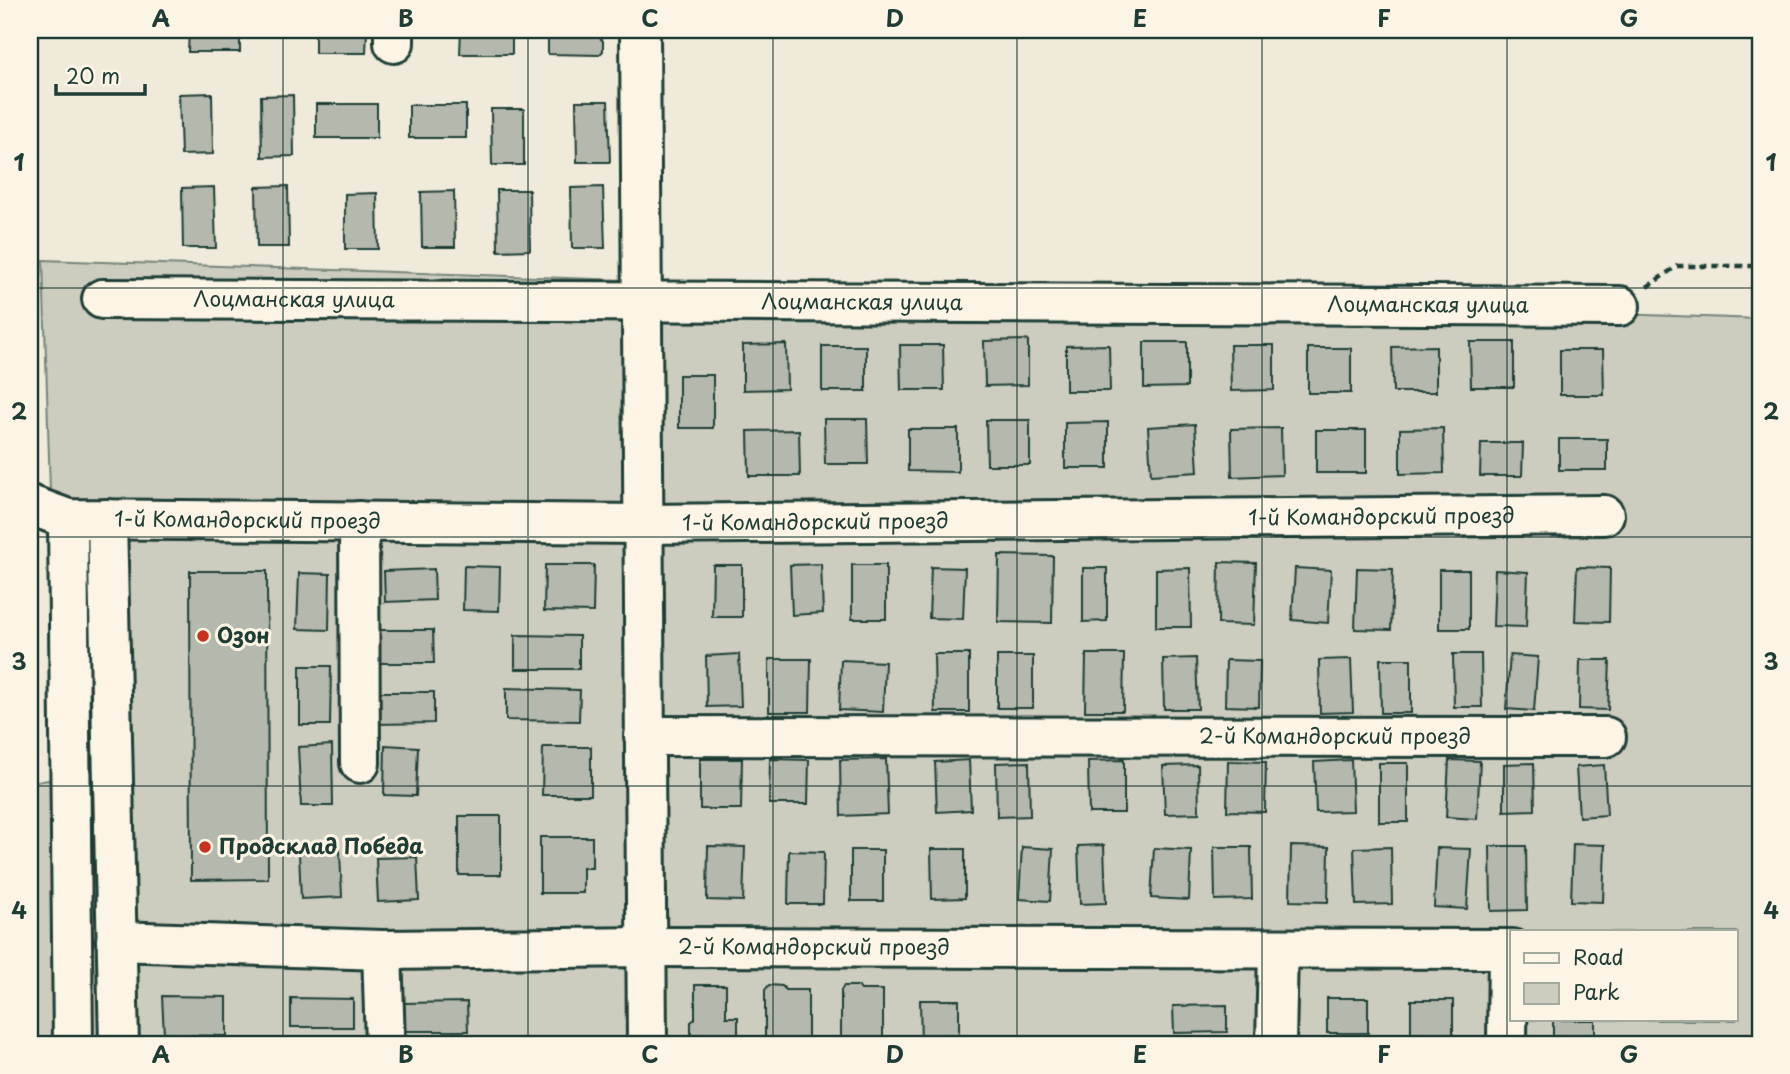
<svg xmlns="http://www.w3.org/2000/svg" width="1790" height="1074" viewBox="0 0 1790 1074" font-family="'Playpen Sans',sans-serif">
  <rect width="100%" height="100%" fill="#efeada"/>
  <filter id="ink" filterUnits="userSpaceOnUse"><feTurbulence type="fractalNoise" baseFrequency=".0143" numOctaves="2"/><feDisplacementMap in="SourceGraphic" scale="14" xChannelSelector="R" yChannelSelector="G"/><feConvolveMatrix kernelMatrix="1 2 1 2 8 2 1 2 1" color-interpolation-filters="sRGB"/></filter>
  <g filter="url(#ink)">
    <!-- green -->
    <path fill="#cccdbf" stroke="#76857a" stroke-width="2" fill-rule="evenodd" d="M 43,260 L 1760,319 L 1760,1044 L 30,1044 L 30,783 L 48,780 L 59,788 ZM 1512,932 L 1736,932 L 1736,1020 L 1512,1020 Z"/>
    <!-- building -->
    <g fill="#b5b9ad" stroke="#1f3d34" stroke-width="2">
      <polygon points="189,30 240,30 240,52 188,52"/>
      <polygon points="315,30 367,30 366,53 315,53"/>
      <polygon points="461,30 512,30 512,54 460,54"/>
      <polygon points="548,30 599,30 599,37 603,41 603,51 599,55 548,54"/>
      <polygon points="212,93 213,154 181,155 179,94"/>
      <polygon points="293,95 294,156 262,157 261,96"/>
      <polygon points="576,101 608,101 610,162 577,162"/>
      <rect x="316" y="104" width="61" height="34"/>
      <rect x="409" y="105" width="57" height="33"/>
      <polygon points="491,109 524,109 524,165 492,165"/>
      <polygon points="288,186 289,247 257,247 256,187"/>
      <polygon points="214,187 216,248 183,248 182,188"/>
      <polygon points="603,187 605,248 572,248 571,188"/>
      <polygon points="497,190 529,190 530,250 498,251"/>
      <polygon points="454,191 455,247 422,247 421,192"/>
      <polygon points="377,193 378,249 345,249 345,194"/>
      <polygon points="1028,340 1028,385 985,386 984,341"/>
      <polygon points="1144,342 1187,342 1187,387 1144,388"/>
      <polygon points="1470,342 1514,342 1514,387 1471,387"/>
      <polygon points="786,344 787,389 743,390 743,345"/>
      <polygon points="900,345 943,345 944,390 901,390"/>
      <polygon points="1109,345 1110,391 1066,391 1066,346"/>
      <polygon points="1230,345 1274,345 1274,390 1231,391"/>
      <rect x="822" y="346" width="44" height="45"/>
      <polygon points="1436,346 1436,392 1393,392 1392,347"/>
      <rect x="1308" y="348" width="43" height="45"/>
      <polygon points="1560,350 1603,350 1604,395 1560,395"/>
      <rect x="679" y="375" width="34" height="53"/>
      <polygon points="824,419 867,419 868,464 825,464"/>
      <polygon points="986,420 1030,420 1030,465 987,465"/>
      <polygon points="1108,422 1108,468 1065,468 1065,423"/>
      <polygon points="1195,424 1198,472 1151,475 1148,427"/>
      <polygon points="1281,428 1282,475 1232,477 1231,429"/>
      <polygon points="1443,428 1444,473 1400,474 1400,429"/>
      <polygon points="908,429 958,429 958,472 908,471"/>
      <polygon points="799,430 800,476 749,476 748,431"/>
      <rect x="1316" y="430" width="50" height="43"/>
      <rect x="1559" y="439" width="48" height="31"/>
      <polygon points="1481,443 1523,443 1522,476 1480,476"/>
      <polygon points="999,555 1053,556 1052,623 998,622"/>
      <polygon points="1219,562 1256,563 1254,625 1218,624"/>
      <polygon points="821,564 823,613 792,615 790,565"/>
      <polygon points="545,565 594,565 593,612 544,611"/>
      <polygon points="713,565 742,565 742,617 712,617"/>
      <rect x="852" y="565" width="34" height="54"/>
      <polygon points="464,566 500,567 499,611 463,610"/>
      <polygon points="931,567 965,568 963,619 929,618"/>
      <polygon points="1577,567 1610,568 1609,622 1575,621"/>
      <polygon points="1083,568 1107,568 1107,621 1083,622"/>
      <polygon points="1190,568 1191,627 1156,627 1156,569"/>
      <polygon points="1295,568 1331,570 1328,623 1292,620"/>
      <polygon points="1357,568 1393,569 1391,630 1355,629"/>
      <polygon points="434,569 435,600 385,602 384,571"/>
      <rect x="1439" y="570" width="30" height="59"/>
      <polygon points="1495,570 1528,572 1526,627 1493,626"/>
      <polygon points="190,571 267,571 268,879 191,880"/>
      <polygon points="299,573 330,574 329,630 297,629"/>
      <polygon points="379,630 433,630 434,663 379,663"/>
      <polygon points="515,635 579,636 579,669 515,669"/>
      <polygon points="739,654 741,706 707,707 706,656"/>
      <polygon points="934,654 969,654 969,712 935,712"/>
      <polygon points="1086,654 1124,654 1123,711 1085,711"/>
      <polygon points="1453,654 1481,654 1482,707 1454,707"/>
      <polygon points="1510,655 1538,657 1534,711 1506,709"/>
      <rect x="997" y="656" width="36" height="52"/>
      <polygon points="1196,658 1198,709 1164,709 1163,659"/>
      <polygon points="769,659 811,659 810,712 769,712"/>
      <polygon points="1351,659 1353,712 1320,713 1319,660"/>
      <polygon points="1380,659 1411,659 1411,713 1381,713"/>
      <polygon points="841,660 885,662 883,712 839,710"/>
      <polygon points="1226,660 1260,661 1259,707 1225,706"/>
      <polygon points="1580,660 1610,660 1608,710 1579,709"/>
      <polygon points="300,666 331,666 330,725 300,725"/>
      <polygon points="506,688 580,690 579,721 506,720"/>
      <polygon points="377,692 434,692 434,723 377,724"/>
      <polygon points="332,745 333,806 301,806 298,747"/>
      <polygon points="385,745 418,747 416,796 384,795"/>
      <polygon points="543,747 591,747 591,795 542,795"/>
      <polygon points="700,759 742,759 741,809 700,809"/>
      <polygon points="770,759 809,760 808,804 769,804"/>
      <polygon points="886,759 888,814 841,816 840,760"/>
      <polygon points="969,760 971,810 937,812 935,762"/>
      <polygon points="1124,760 1124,813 1089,813 1088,761"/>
      <polygon points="1351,760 1353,811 1316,812 1314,762"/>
      <polygon points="1449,760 1480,761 1477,819 1446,817"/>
      <polygon points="1228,761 1266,762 1265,812 1227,811"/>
      <polygon points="1029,762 1030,816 997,817 996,763"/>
      <rect x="1379" y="763" width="29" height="59"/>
      <polygon points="1534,763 1535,810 1504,811 1504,764"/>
      <polygon points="1198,765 1199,813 1165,814 1163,766"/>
      <polygon points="1604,765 1607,815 1579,817 1576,767"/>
      <rect x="459" y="816" width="42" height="59"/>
      <polygon points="540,837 592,837 592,868 583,868 583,893 540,893"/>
      <polygon points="1573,844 1605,845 1603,902 1571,901"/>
      <polygon points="1104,845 1106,903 1080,904 1078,846"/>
      <polygon points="708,846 745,847 743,901 707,900"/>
      <polygon points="1291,846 1329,847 1328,902 1290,901"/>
      <polygon points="1490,846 1526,846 1527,910 1491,911"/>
      <polygon points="1022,847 1053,849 1050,901 1019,899"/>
      <polygon points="1214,847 1251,847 1252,899 1215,900"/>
      <polygon points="1391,847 1392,904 1356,905 1354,848"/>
      <polygon points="1154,848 1191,850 1189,900 1151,898"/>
      <polygon points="1437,848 1471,849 1467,909 1434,907"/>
      <polygon points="931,849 965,849 965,898 932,899"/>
      <rect x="851" y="850" width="32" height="51"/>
      <polygon points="340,851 342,897 301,899 299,853"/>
      <polygon points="789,851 824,852 823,904 788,904"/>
      <polygon points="417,857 419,900 378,902 376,858"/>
      <polygon points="695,985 726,985 726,1017 738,1017 738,1039 695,1039 691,1035 691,1022 695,1019"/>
      <polygon points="769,985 782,986 786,990 808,990 808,1039 765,1039 765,990"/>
      <polygon points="844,986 858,986 861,990 883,990 883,1039 841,1039 841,990"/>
      <polygon points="162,996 227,997 227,1036 164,1035"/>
      <polygon points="291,998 353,999 353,1027 291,1027"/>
      <rect x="1327" y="998" width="41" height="35"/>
      <polygon points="920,1000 959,1000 959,1044 921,1044"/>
      <rect x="1411" y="1000" width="42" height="35"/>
      <polygon points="467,1002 468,1031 405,1031 404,1003"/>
      <polygon points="1227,1005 1227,1032 1174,1033 1173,1006"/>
      <rect x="1553" y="1020" width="42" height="24"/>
    </g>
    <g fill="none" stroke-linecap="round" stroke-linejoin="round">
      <!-- minor casing -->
      <g stroke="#1f3d34" stroke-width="44">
        <g id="minor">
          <polyline points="640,30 647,1044"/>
          <polyline points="394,43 394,30"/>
          <path id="s1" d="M 102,299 L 1620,306"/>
          <path id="s2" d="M 30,505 L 68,519 L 643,524 L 1604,515"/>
          <polyline points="68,519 73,1044"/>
          <polyline points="107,519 119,1044"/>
          <polyline points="359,521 360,763"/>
          <path id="s3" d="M 644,736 L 1606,737"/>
          <path id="s4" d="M 116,941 L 382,950 L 646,947 L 1512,949"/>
          <polyline points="382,950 385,1044"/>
          <polyline points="1276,1044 1278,949"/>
          <polyline points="1507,1044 1508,949"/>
        </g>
      </g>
      <!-- path -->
      <polyline stroke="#1f3d34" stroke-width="4.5" stroke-dasharray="7 5" stroke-linecap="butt" points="1647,287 1677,266 1760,266"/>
      <!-- minor -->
      <use href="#minor" stroke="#fcf5e5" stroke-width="38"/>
    </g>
  </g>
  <!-- grid -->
  <path fill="none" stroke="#1f3d34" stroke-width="2" stroke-opacity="0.55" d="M 283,30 L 283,1044M 528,30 L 528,1044M 773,30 L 773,1044M 1017,30 L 1017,1044M 1262,30 L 1262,1044M 1507,30 L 1507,1044M 30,288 L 1760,288M 30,537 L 1760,537M 30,786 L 1760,786"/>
  <!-- markers -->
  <g fill="#c8321e" stroke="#fcf5e5" stroke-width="2.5">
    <circle cx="203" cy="636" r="7"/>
    <circle cx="205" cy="847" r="7"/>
  </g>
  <g text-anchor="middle" stroke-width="6" stroke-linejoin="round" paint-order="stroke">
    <!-- street labels -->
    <g font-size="21" fill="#1f3d34" stroke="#fcf5e5">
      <text dy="7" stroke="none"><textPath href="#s1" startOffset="192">Лоцманская улица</textPath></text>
      <text dy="7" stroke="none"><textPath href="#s1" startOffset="760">Лоцманская улица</textPath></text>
      <text dy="7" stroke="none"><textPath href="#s1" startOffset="1326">Лоцманская улица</textPath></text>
      <text dy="7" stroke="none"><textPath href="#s2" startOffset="1354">1-й Командорский проезд</textPath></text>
      <text dy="7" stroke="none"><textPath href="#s2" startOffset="220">1-й Командорский проезд</textPath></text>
      <text dy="7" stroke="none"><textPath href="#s2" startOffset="788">1-й Командорский проезд</textPath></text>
      <text dy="7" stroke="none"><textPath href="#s3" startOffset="691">2-й Командорский проезд</textPath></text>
      <text dy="7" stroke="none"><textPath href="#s4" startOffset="698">2-й Командорский проезд</textPath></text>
    </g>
    <!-- poi labels -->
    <g font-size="21" font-weight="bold" fill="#1f3d34" stroke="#fcf5e5" text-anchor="start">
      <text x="217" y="643">Озон</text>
      <text x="219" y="854">Продсклад Победа</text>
    </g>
  </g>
  <!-- margin -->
  <rect width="1790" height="1074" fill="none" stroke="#fcf5e5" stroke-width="77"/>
  <!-- legend -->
  <rect x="1510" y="930" width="228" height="91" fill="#fcf5e5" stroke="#a4ab9e" stroke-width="2"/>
  <rect x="1524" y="953" width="35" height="10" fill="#fcf5e5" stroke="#a4ab9e" stroke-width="2"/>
  <text x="1573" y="965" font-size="21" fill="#1f3d34">Road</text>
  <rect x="1524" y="983" width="35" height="21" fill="#cccdbf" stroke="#a4ab9e" stroke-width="2"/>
  <text x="1573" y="1000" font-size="21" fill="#1f3d34">Park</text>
  <!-- scale -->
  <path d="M56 84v10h89v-10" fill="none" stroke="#1f3d34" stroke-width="3.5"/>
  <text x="66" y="84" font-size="21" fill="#1f3d34" stroke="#fcf5e5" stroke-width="5" paint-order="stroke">20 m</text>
  <rect x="38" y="38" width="1714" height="998" fill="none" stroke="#1f3d34" stroke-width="2.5"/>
  <g font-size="23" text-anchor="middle" font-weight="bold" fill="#1f3d34">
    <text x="161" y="27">A</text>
    <text x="406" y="27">B</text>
    <text x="650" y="27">C</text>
    <text x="895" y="27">D</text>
    <text x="1140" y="27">E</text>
    <text x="1384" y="27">F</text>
    <text x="1629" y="27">G</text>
    <text x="19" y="171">1</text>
    <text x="1771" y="171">1</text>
    <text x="19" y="420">2</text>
    <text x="1771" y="420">2</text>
    <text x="19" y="670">3</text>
    <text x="1771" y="670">3</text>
    <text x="19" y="919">4</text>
    <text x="1771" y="919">4</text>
    <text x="161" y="1063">A</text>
    <text x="406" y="1063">B</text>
    <text x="650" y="1063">C</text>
    <text x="895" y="1063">D</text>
    <text x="1140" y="1063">E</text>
    <text x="1384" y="1063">F</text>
    <text x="1629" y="1063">G</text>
  </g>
</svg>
